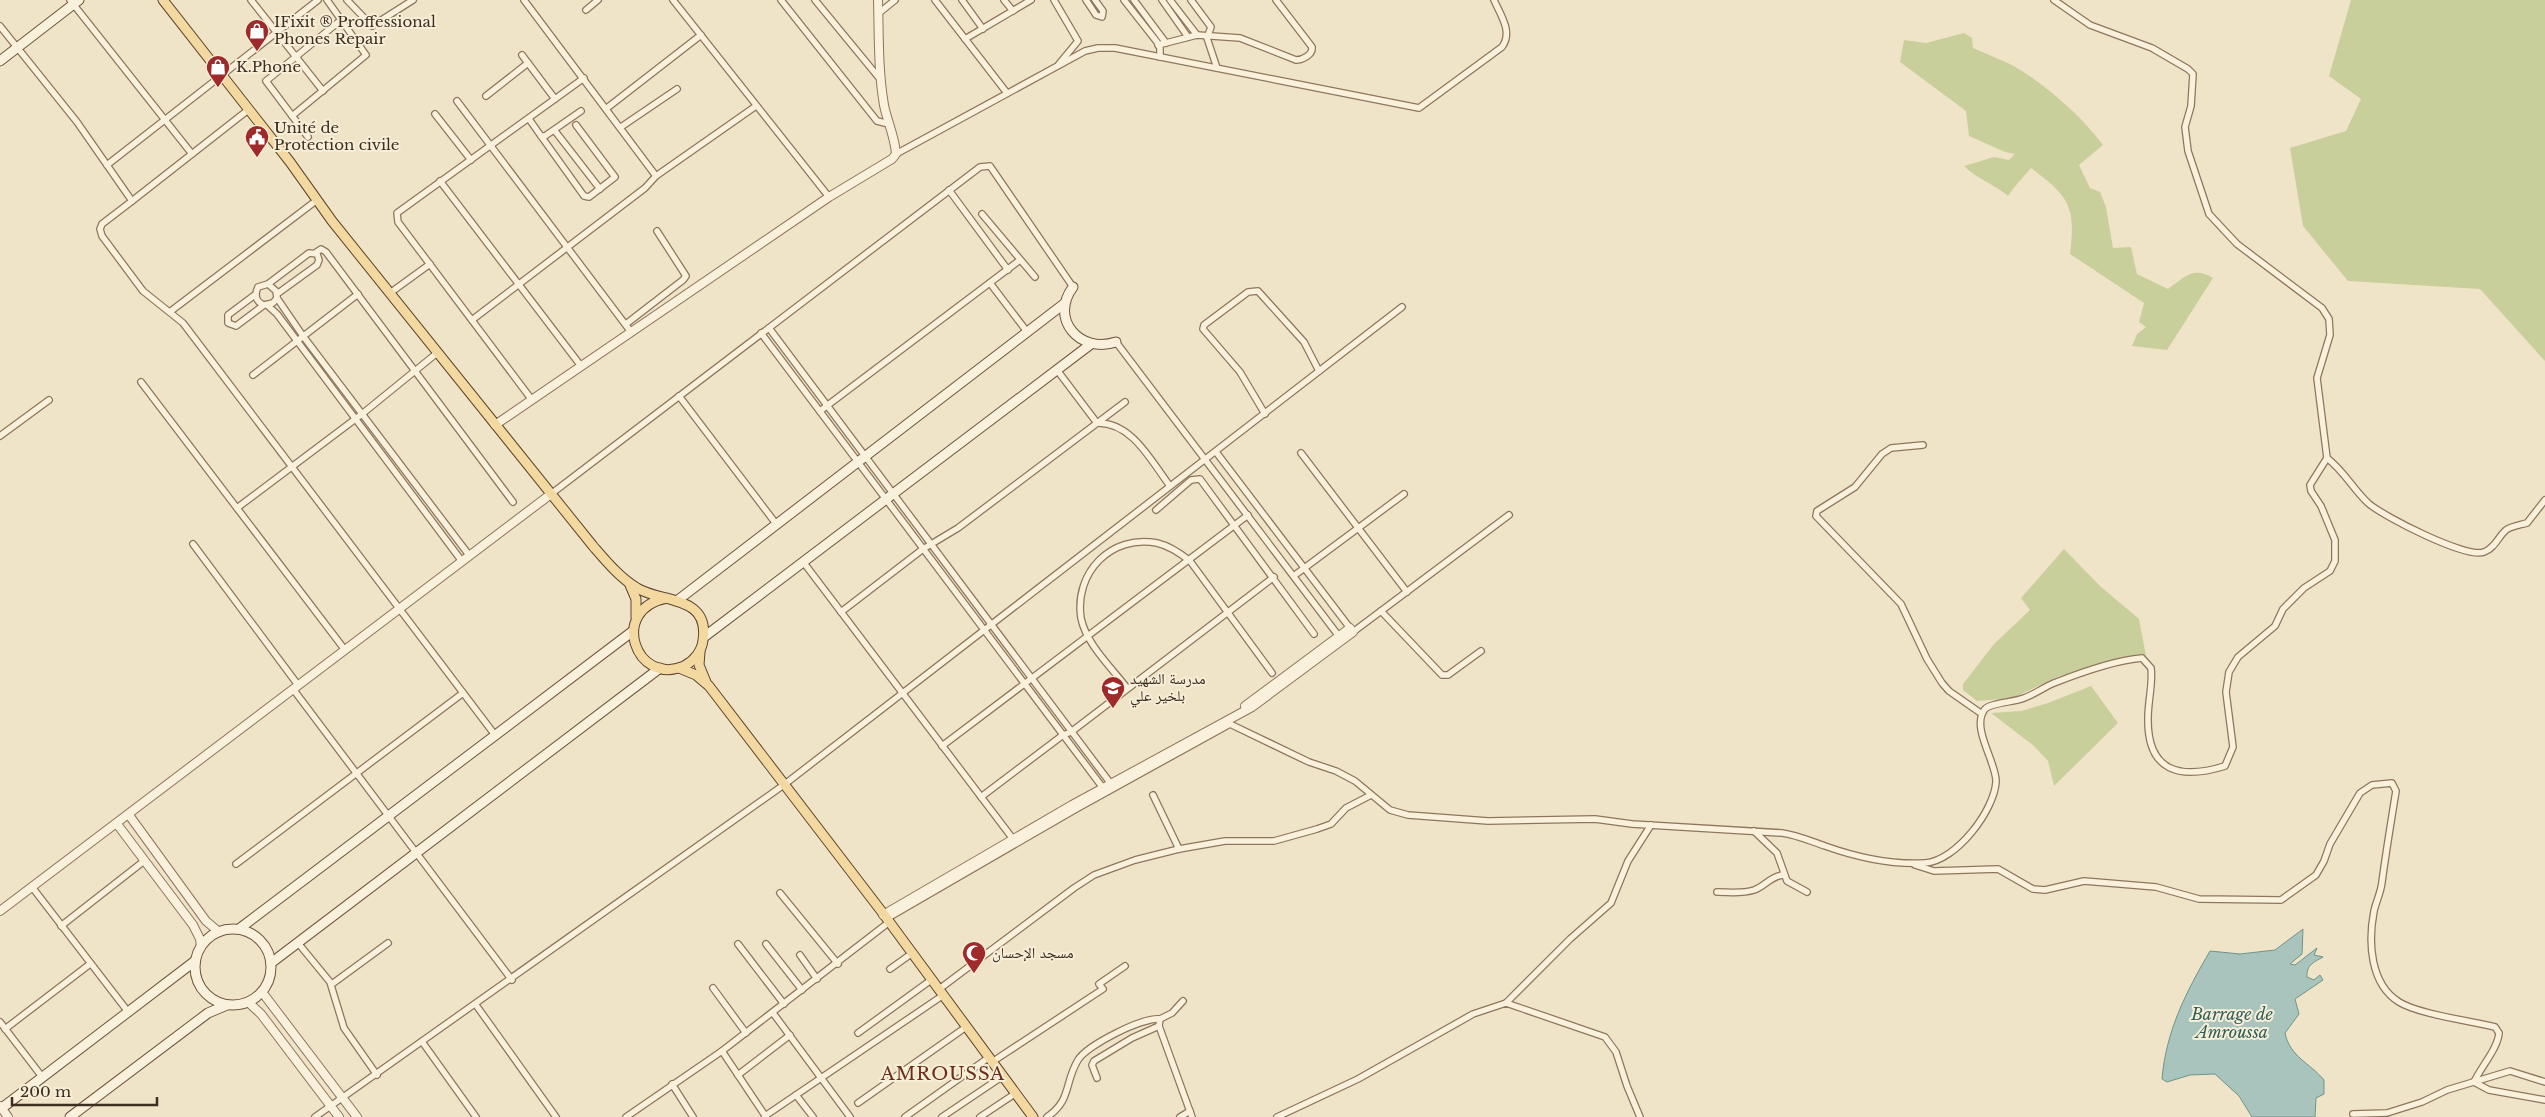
<svg xmlns="http://www.w3.org/2000/svg" width="2545" height="1117" viewBox="0 0 2545 1117" font-family="'Libre Baskerville','Noto Naskh Arabic',serif">
  <rect width="100%" height="100%" fill="#f0e4c8"/>
  <!-- green -->
  <g fill="#c9cf9b">
    <polygon points="2351,0 2545,0 2545,361 2480,289 2348,281 2303,226 2290,148 2346,131 2361,99 2329,76"/>
    <path d="M 1964,33 L 1972,38 L 1973,48 C 1986,54 2000,59 2012,65 C 2044,83 2082,116 2103,145 L 2079,165 L 2090,188 L 2100,192 L 2106,207 L 2113,248 L 2131,247 L 2137,274 L 2168,289 C 2185,277 2193,266 2213,278 L 2167,350 L 2132,346 L 2137,334 L 2146,327 L 2139,322 L 2144,303 L 2070,254 C 2076,205 2069,197 2031,168 C 2023,178 2015,185 2008,196 C 1994,184 1977,179 1964,166 L 1994,157 L 2009,160 L 2015,154 L 2005,152 L 1969,136 L 1966,111 L 1900,62 L 1904,40 L 1926,43 Z"/>
    <polygon points="2064,549 2100,586 2139,619 2146,656 2059,676 2013,698 1977,701 1963,690 1963,684 1994,644 2030,610 2021,598"/>
    <polygon points="2091,686 2118,723 2054,786 2048,761 2034,746 1991,713 2021,711 2048,703"/>
  </g>
  <!-- water -->
  <path fill="#a9c4bc" stroke="#6f938a" d="M 2303,929 L 2302,954 L 2290,964 L 2295,965 L 2317,948 L 2314,955 L 2323,957 C 2314,962 2306,965 2307,977 L 2314,980 L 2320,975 L 2323,980 L 2295,999 L 2299,1014 L 2285,1033 C 2290,1057 2310,1063 2324,1080 L 2324,1094 L 2316,1098 L 2315,1117 L 2252,1117 L 2239,1096 L 2215,1074 L 2190,1075 L 2167,1082 L 2162,1079 C 2166,1031 2186,992 2210,951 L 2240,954 L 2275,950 Z"/>
  <g fill="none" stroke-linecap="round" stroke-linejoin="round">
    <!-- minor casing -->
    <g stroke="#8d765c" stroke-width="8">
      <g id="minor">
        <polyline points="70,0 192,154"/>
        <polyline points="251,0 323,91"/>
        <polyline points="347,0 372,26 413,0"/>
        <polyline points="524,0 656,176"/>
        <polyline points="673,0 829,197"/>
        <polyline points="781,0 877,121 889,124"/>
        <polyline points="815,0 880,79"/>
        <polyline points="935,0 1007,93"/>
        <polyline points="962,0 983,29"/>
        <polyline points="1004,0 1013,11"/>
        <polyline points="1054,0 1078,41 1059,64"/>
        <polyline points="1086,0 1096,15 1102,17 1103,11 1095,0"/>
        <polyline points="1124,0 1157,42 1160,48 1160,57"/>
        <polyline points="1134,0 1166,43"/>
        <polyline points="1162,0 1188,37"/>
        <polyline points="1170,0 1197,35"/>
        <polyline points="1191,0 1211,27 1207,38 1217,68"/>
        <polyline points="586,10 598,0"/>
        <polyline points="879,13 895,0"/>
        <polyline points="0,26 77,122 132,201 102,224 100,229 102,236 143,291 183,323 495,735"/>
        <polyline points="965,39 1031,0"/>
        <path d="M 1158,45 L 1197,35 L 1240,38 L 1296,60 C 1302,60 1313,55 1312,47 L 1276,0"/>
        <polyline points="522,55 555,99"/>
        <polyline points="486,96 528,63"/>
        <polyline points="457,101 631,332"/>
        <polyline points="607,108 701,35"/>
        <polyline points="435,114 471,160"/>
        <polyline points="292,116 366,55 327,0"/>
        <polyline points="529,119 541,136 545,136 581,111"/>
        <polyline points="621,127 677,89"/>
        <polyline points="555,131 600,189"/>
        <polyline points="541,136 584,196 589,197 615,177 576,125"/>
        <polyline points="308,137 266,81 341,20"/>
        <path d="M 896,154 L 1085,51 L 1098,48 L 1115,48 L 1419,108 L 1502,47 C 1513,32 1501,16 1494,0"/>
        <polyline points="107,165 318,0"/>
        <polyline points="440,181 581,366"/>
        <polyline points="949,190 1008,270"/>
        <polyline points="132,201 248,110"/>
        <polyline points="982,214 1035,277"/>
        <polyline points="315,253 321,249 326,252 513,502"/>
        <polyline points="990,283 1028,333"/>
        <polyline points="268,284 309,253 317,254 319,260 317,265 277,294"/>
        <polyline points="390,293 430,264"/>
        <path d="M 256,294 L 228,315 L 228,323 L 236,326 L 264,305 L 273,303 L 277,298 L 276,291 L 268,284 L 258,287 C 254,295 256,302 264,305"/>
        <polyline points="277,298 303,336 469,555"/>
        <polyline points="267,305 277,314 461,560"/>
        <polyline points="171,311 317,200"/>
        <polyline points="472,320 645,188 656,176 756,106"/>
        <polyline points="626,324 683,280 686,276 657,231"/>
        <polyline points="769,328 1111,784"/>
        <polyline points="761,333 1103,788"/>
        <polyline points="1116,342 1341,639"/>
        <path d="M 1057,370 L 1097,423 C 1132,422 1151,461 1170,486"/>
        <polyline points="253,375 358,294"/>
        <polyline points="141,382 345,650"/>
        <polyline points="679,396 777,525"/>
        <polyline points="532,400 398,222 397,213 584,78"/>
        <polyline points="820,411 1020,260"/>
        <polyline points="1265,414 1240,372 1203,329 1204,325 1248,292 1258,291 1304,342 1319,371"/>
        <polyline points="0,436 49,400"/>
        <polyline points="1923,445 1891,448 1882,454 1855,487 1817,511 1816,516 1901,604 1927,659 1942,683 1949,691 1982,714"/>
        <polyline points="1216,452 1353,632 1509,515"/>
        <polyline points="1301,453 1407,592"/>
        <path d="M 2327,458 C 2344,471 2353,489 2368,503 C 2384,517 2467,559 2484,552 C 2495,548 2498,537 2506,530 C 2512,526 2520,525 2527,523 L 2545,500"/>
        <polyline points="551,494 980,167 990,166 1073,287"/>
        <polyline points="237,508 362,414 437,353"/>
        <polyline points="1156,510 1191,480 1200,479 1314,634"/>
        <polyline points="193,544 298,685"/>
        <polyline points="804,563 1013,839"/>
        <polyline points="1295,575 1404,494"/>
        <polyline points="1381,611 1442,675 1448,675 1481,651"/>
        <polyline points="841,612 923,549 958,528 1125,402"/>
        <path d="M 1127,688 C 1112,668 1086,644 1081,618 C 1074,573 1111,534 1157,543 C 1170,546 1180,553 1190,561 L 1272,673"/>
        <polyline points="293,689 512,980"/>
        <polyline points="942,746 1248,515"/>
        <polyline points="1153,795 1179,849"/>
        <polyline points="981,797 1063,735 1071,732 1274,577"/>
        <polyline points="1754,831 1777,853 1787,881 1807,892"/>
        <polyline points="236,864 463,693"/>
        <path d="M 1915,865 L 1934,871 L 1998,869 L 2033,889 L 2045,890 L 2084,881 L 2156,887 L 2199,899 L 2281,900 L 2316,875 L 2324,861 L 2330,844 L 2360,793 L 2372,785 L 2392,783 L 2396,791 C 2391,822 2386,852 2382,882 C 2381,892 2376,902 2374,911 C 2368,942 2370,984 2399,1002 C 2418,1014 2471,1021 2495,1027 L 2499,1033 C 2498,1048 2481,1067 2474,1082"/>
        <polyline points="32,887 129,1013"/>
        <path d="M 1717,892 C 1729,892 1742,894 1754,890 C 1765,886 1771,876 1783,875"/>
        <polyline points="780,893 838,964"/>
        <path d="M 886,919 L 1076,809 L 1230,724 L 1309,762 L 1336,771 L 1355,781 L 1390,810 L 1408,815 L 1488,821 L 1595,819 L 1632,824 L 1782,833 C 1797,835 1810,841 1825,846 C 1856,857 1892,865 1925,863 C 1956,861 1994,811 1996,782 C 1997,763 1970,727 1985,709 C 1990,703 2015,702 2024,698 C 2035,694 2044,687 2054,683 C 2077,674 2117,660 2142,658 L 2151,668 C 2153,684 2148,701 2148,718 C 2147,772 2180,780 2225,766 L 2233,747 L 2226,692 L 2229,672 L 2238,657 L 2275,626 L 2283,609 L 2304,588 L 2330,571 L 2335,561 L 2335,540 L 2321,506 L 2311,491 L 2310,485 L 2327,458 L 2317,378 L 2330,335 L 2329,319 L 2322,308 L 2237,244 L 2209,214 L 2188,151 L 2185,127 L 2191,106 L 2193,74 L 2188,69 L 2152,48 L 2090,25 L 2054,0"/>
        <polyline points="61,926 144,861"/>
        <polyline points="298,943 330,982 344,1028 377,1075"/>
        <polyline points="738,944 784,1004"/>
        <polyline points="766,944 802,990"/>
        <polyline points="800,955 817,979"/>
        <polyline points="890,969 911,954"/>
        <polyline points="332,984 388,943"/>
        <polyline points="713,988 746,1033"/>
        <polyline points="938,990 1074,888 1094,875 1135,860 1179,849 1225,841 1274,841 1317,829 1331,824 1346,808 1371,795"/>
        <polyline points="1183,1001 1172,1013 1160,1019 1159,1026 1192,1117"/>
        <polyline points="1506,1003 1570,939 1611,903 1628,861 1651,825"/>
        <polyline points="476,1005 556,1117"/>
        <polyline points="773,1013 850,1117"/>
        <polyline points="0,1022 43,1078"/>
        <polyline points="5,1029 90,964"/>
        <polyline points="858,1033 931,980"/>
        <polyline points="423,1043 476,1117"/>
        <polyline points="722,1051 766,1117"/>
        <polyline points="992,1062 1103,989 1099,984 1125,966"/>
        <polyline points="738,1075 790,1035"/>
        <polyline points="1097,1078 1092,1065 1094,1061 1132,1038 1159,1026"/>
        <polyline points="2474,1082 2489,1090 2545,1100"/>
        <polyline points="672,1084 693,1117"/>
        <polyline points="796,1095 813,1117"/>
        <polyline points="858,1103 966,1027"/>
        <polyline points="2353,1114 2387,1113 2422,1102 2447,1090 2510,1071 2545,1082"/>
        <polyline points="765,1116 942,996"/>
        <polyline points="315,1117 785,784 1402,307"/>
        <polyline points="626,1117 722,1051 888,923"/>
        <polyline points="905,1117 988,1058"/>
        <polyline points="942,1117 1003,1076"/>
        <polyline points="980,1117 1016,1093"/>
        <path d="M 1047,1117 C 1072,1100 1064,1083 1078,1060 C 1087,1045 1143,1017 1160,1019"/>
        <polyline points="1180,1117 1190,1111"/>
        <polyline points="1277,1117 1358,1079 1473,1014 1506,1003 1605,1037 1616,1052 1627,1086 1640,1117"/>
      </g>
    </g>
    <!-- tertiary casing -->
    <g stroke="#8d765c" stroke-width="10">
      <g id="tertiary">
        <path d="M 495,425 L 829,197 L 892,159 L 896,154 C 895,137 887,121 884,105 C 878,70 879,35 878,0"/>
        <polyline points="1245,706 1350,628"/>
        <polyline points="129,815 206,921 219,932"/>
        <polyline points="117,824 193,925 200,939 201,947"/>
        <polyline points="0,911 551,494"/>
        <polyline points="883,915 1072,805 1252,707 1353,632"/>
        <polyline points="262,992 357,1117"/>
        <polyline points="248,1002 261,1014 339,1117"/>
        <polyline points="0,1106 8,1117"/>
      </g>
    </g>
    <!-- secondary casing -->
    <g stroke="#6f573f" stroke-width="11">
      <g id="secondary">
        <polyline points="0,61 79,0"/>
        <path d="M 1073,287 C 1049,319 1080,354 1116,342"/>
        <polyline points="678,600 1065,303"/>
        <polyline points="704,637 1091,344"/>
        <circle cx="233" cy="967" r="38"/>
        <polyline points="239,929 633,631"/>
        <polyline points="271,963 660,668"/>
        <polyline points="2,1108 195,961"/>
        <polyline points="70,1117 208,1013 227,1005"/>
      </g>
    </g>
    <!-- primary casing -->
    <g stroke="#5b4430" stroke-width="11">
      <g id="primary">
        <path d="M 163,0 L 290,162 L 332,221 L 593,546 C 606,561 620,578 637,588 C 661,603 710,595 703,640 C 702,651 694,661 684,666 C 636,687 608,609 667,598"/>
        <polyline points="630,585 636,599 636,617"/>
        <polyline points="700,652 699,665 706,682"/>
        <polyline points="679,668 696,675 709,686 882,912 1033,1117"/>
      </g>
    </g>
    <!-- minor -->
    <use href="#minor" stroke="#faf1dc" stroke-width="5.5"/>
    <!-- tertiary -->
    <use href="#tertiary" stroke="#faf1dc" stroke-width="8"/>
    <!-- secondary -->
    <use href="#secondary" stroke="#faf1dc" stroke-width="9"/>
    <!-- primary -->
    <use href="#primary" stroke="#f3d9a0" stroke-width="9"/>
  </g>
  <!-- icons -->
  <defs>
    <g id="shop-pin" transform="scale(1.25)"><path d="M0 17L-7.5 6A9.5 9.5 0 1 1 7.5 6Z" fill="#9e2a2b" stroke="#f7eed8"/><path d="M-5-2.5h2.3a2.7 3.5 0 0 1 5.4 0H5L5.5 6h-11ZM-1.5-2.5h3a1.5 2.3 0 0 0-3 0Z" fill="#fff"/></g>
    <g id="civic-pin" transform="scale(1.25)"><path d="M0 17L-7.5 6A9.5 9.5 0 1 1 7.5 6Z" fill="#9e2a2b" stroke="#f7eed8"/><path d="M-.6-6.5H3V-4.5H.6V-3L4-1V1h2V6H-6V1h2V-1L-.6-3ZM-1.2 2.5V6h2.4V2.5Z" fill="#fff"/></g>
    <g id="school-pin" transform="scale(1.25)"><path d="M0 17L-7.5 6A9.5 9.5 0 1 1 7.5 6Z" fill="#9e2a2b" stroke="#f7eed8"/><path d="M0-5L7-2L0 1L-7-2ZM-4 1L0 2.5L4 1V4Q0 6-4 4Z" fill="#fff"/></g>
    <g id="mosque-pin" transform="scale(1.25)"><path d="M0 17L-7.5 6A9.5 9.5 0 1 1 7.5 6Z" fill="#9e2a2b" stroke="#f7eed8"/><path d="M3.5-4.9A6 6 0 1 0 3.5 4.9A5 5 0 1 1 3.5-4.9Z" fill="#fff"/></g>
  </defs>
  <g fill-rule="evenodd">
    <use href="#shop-pin" x="257" y="31"/>
    <use href="#shop-pin" x="218" y="67"/>
    <use href="#civic-pin" x="257" y="137"/>
    <use href="#school-pin" x="1113" y="688"/>
    <use href="#mosque-pin" x="974" y="953"/>
  </g>
  <g text-anchor="middle" stroke-width="4" stroke-linejoin="round" paint-order="stroke">
    <!-- poi labels -->
    <g font-size="15" fill="#3d2e20" stroke="#f7eed8" text-anchor="start">
      <text x="274" y="27">IFixit ® Proffessional<tspan x="274" dy="17">Phones Repair</tspan></text>
      <text x="236" y="72">K.Phone</text>
      <text x="274" y="133">Unité de<tspan x="274" dy="17">Protection civile</tspan></text>
      <text x="1130" y="684">مدرسة الشهيد<tspan x="1130" dy="17">بلخير علي</tspan></text>
      <text x="992" y="958">مسجد الإحسان</text>
    </g>
    <!-- water labels -->
    <g font-size="16" font-style="italic" fill="#2f5d5a" stroke="#f7eed8">
      <text x="2232" y="1020">Barrage de<tspan x="2232" dy="18">Amroussa</tspan></text>
    </g>
    <!-- quarter labels -->
    <g font-size="18" letter-spacing="1" fill="#6b2e1e" stroke="#f7eed8">
      <text x="943" y="1080">AMROUSSA</text>
    </g>
  </g>
  <!-- scale -->
  <path d="M12 1097v8h145v-8" fill="none" stroke="#3d2e20" stroke-width="2.5"/>
  <text x="20" y="1097" font-size="15" fill="#3d2e20" stroke="#f7eed8" stroke-width="4" paint-order="stroke">200 m</text>
</svg>
